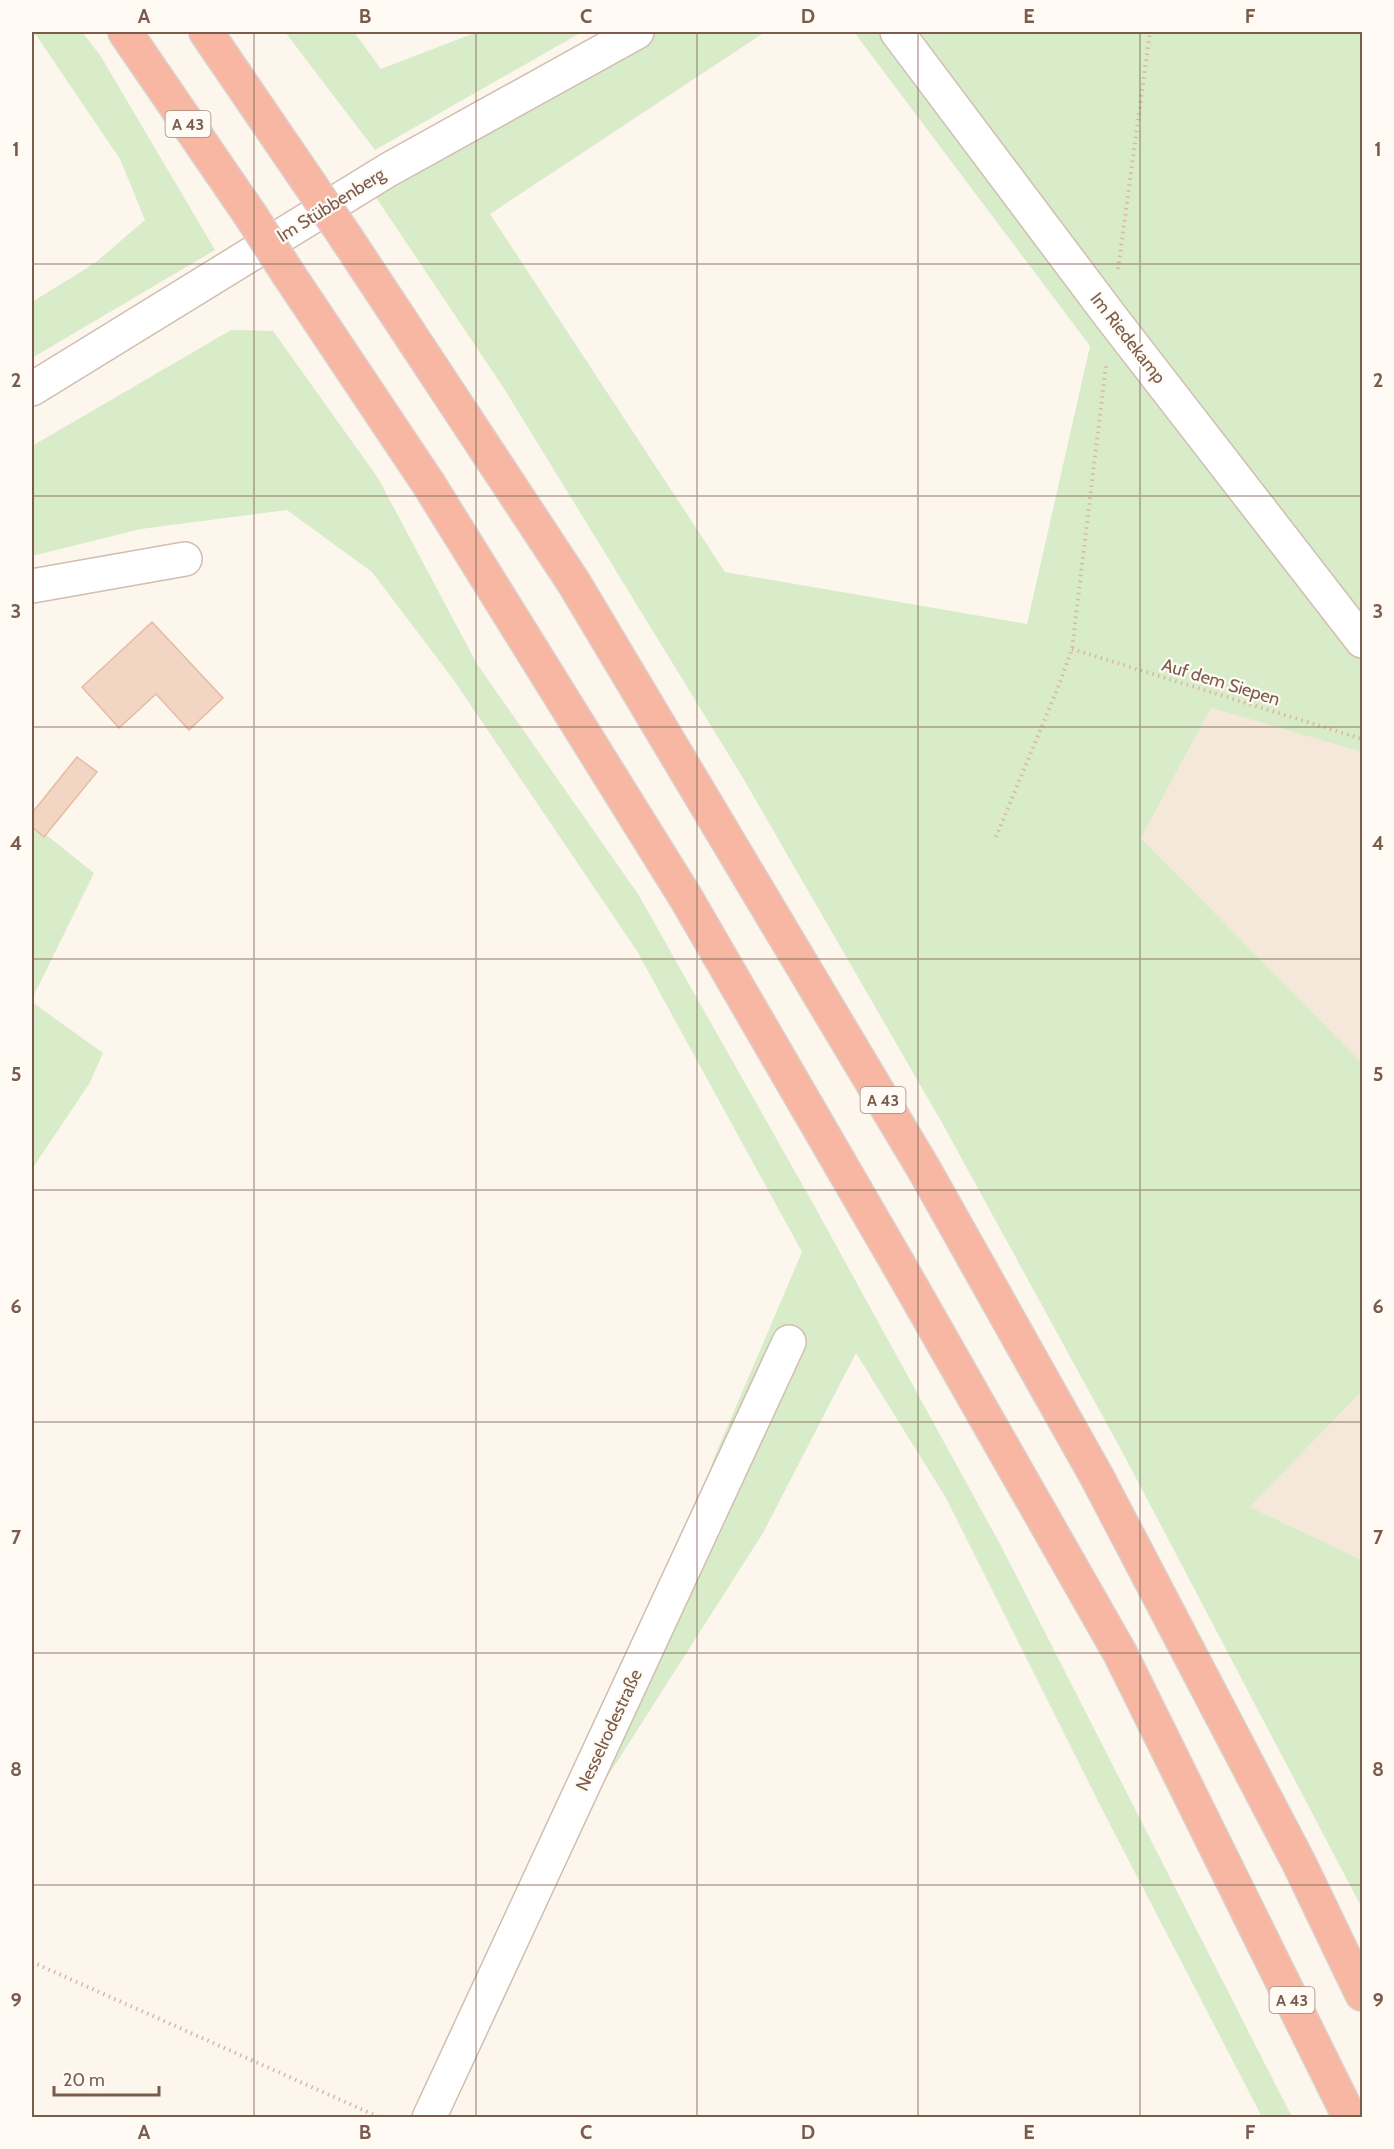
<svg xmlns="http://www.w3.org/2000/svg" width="1394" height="2149" viewBox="0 0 1394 2149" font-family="Cabin,sans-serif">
  <rect width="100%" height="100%" fill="#fdf6ec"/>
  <!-- residential -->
  <g fill="#f5e8da">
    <polygon points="1211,708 1362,752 1362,1063 1141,838"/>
    <polygon points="1362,1391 1362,1560 1250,1507"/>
  </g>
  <!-- green -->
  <g fill="#d8ecc9">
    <polygon points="34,32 82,32 100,55 215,250 32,358 32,302 95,263 145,220 120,159"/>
    <polygon points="285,32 354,32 381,69 477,32 582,32 375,150"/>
    <polygon points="653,32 765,32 490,214 725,572 1027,624 1090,346 854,32 883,32 1362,656 1362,752 1211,708 1141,838 1362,1063 1362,1391 1250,1507 1362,1560 1362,1908 1125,1457 941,1121 743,778 505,390 371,190"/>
    <polygon points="919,32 1362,32 1362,627 1128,325"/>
    <polygon points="231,330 273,331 378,478 477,664 638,894 815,1207 1000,1544 1292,2117 1262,2117 1103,1811 946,1498 856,1353 763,1533 599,1790 714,1458 802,1252 637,951 453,679 372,572 287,510 141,529 32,556 32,446"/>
    <polygon points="35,826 94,873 32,999 32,830"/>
    <polygon points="32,1002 103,1053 89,1084 32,1169"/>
  </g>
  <!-- building -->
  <g fill="#f3d5c3" stroke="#e6bba3" stroke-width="1.5">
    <polygon points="152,622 223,698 189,730 156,694 119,728 82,687"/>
    <polygon points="77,757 97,772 44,837 32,827 32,813"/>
  </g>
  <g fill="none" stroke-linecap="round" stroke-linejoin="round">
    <!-- minor casing -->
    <g stroke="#d1beb0" stroke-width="36">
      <g id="minor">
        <polyline points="897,32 1111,317 1362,641"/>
        <polyline points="32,389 388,170 637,32"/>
        <polyline points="32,586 185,559"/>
        <polyline points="429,2118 789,1342"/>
      </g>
    </g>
    <!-- highway casing -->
    <g stroke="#dad1cd" stroke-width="36">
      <g id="highway">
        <polyline points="125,32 251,216"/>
        <polyline points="206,32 309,183"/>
        <polyline points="347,239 574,583 925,1171 1097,1477 1299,1863 1362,1994"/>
        <polyline points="289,275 428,483 686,898 904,1274 1120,1653 1350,2118"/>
      </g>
    </g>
    <!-- path -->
    <g stroke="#d9b8a5" stroke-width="4" stroke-dasharray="1.5 4.5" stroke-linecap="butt">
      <polyline points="1118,269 1150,32"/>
      <polyline points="1072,649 1362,739"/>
      <polyline points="996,837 1059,685 1072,649 1106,365"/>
      <polyline points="32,1962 381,2118"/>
    </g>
    <!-- minor -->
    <use href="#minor" stroke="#fff" stroke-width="33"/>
    <!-- highway -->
    <use href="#highway" stroke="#f7b7a3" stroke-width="33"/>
    <!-- highway-bridge casing -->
    <g stroke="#dad1cd" stroke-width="36" stroke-linecap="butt">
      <g id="highway-bridge">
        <polyline points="309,183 347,239"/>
        <polyline points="251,216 289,275"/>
      </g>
    </g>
    <!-- highway-bridge -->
    <use href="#highway-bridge" stroke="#f7b7a3" stroke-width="33"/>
  </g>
  <!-- grid -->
  <path fill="none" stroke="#7a5c4d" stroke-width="1.5" stroke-opacity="0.55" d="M 254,32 L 254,2118M 476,32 L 476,2118M 697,32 L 697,2118M 918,32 L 918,2118M 1140,32 L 1140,2118M 32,264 L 1362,264M 32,496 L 1362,496M 32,727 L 1362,727M 32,959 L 1362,959M 32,1190 L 1362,1190M 32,1422 L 1362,1422M 32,1653 L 1362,1653M 32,1885 L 1362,1885"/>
  <g text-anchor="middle" stroke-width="4.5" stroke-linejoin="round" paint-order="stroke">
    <!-- shield labels -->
    <g fill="#fffaf3" stroke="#a28b7f" stroke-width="1.5">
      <rect x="165.5" y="111" width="45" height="26" rx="4.5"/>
      <rect x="860.5" y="1087" width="45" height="26" rx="4.5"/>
      <rect x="1269.5" y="1987" width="45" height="26" rx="4.5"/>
    </g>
    <g font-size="16" font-weight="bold" fill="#7a5c4d">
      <text x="188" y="130">A 43</text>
      <text x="883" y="1106">A 43</text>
      <text x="1292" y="2006">A 43</text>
    </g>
    <!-- street labels -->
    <g font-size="18" fill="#7a5c4d" stroke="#fffaf3">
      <text transform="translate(331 205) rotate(-32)" y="6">Im Stübbenberg</text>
      <text transform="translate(1128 338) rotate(52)" y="6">Im Riedekamp</text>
      <text transform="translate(1221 682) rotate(17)" y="6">Auf dem Siepen</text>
      <text transform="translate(609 1730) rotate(-65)" y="6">Nesselrodestraße</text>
    </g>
  </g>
  <!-- border -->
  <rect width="1394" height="2149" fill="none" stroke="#fffaf3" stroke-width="66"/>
  <!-- scale -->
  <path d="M54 2086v9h105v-9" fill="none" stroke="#7a5c4d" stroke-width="3"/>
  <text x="63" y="2086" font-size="18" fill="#7a5c4d" stroke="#fffaf3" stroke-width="4.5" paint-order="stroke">20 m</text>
  <rect x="33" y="33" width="1328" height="2083" fill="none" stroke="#7a5c4d" stroke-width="2"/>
  <g font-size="20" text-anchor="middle" font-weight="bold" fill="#7a5c4d">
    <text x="144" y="23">A</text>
    <text x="365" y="23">B</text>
    <text x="586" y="23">C</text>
    <text x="808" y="23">D</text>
    <text x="1029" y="23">E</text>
    <text x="1250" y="23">F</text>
    <text x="16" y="156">1</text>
    <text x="1378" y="156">1</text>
    <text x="16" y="387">2</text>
    <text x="1378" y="387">2</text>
    <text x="16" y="618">3</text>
    <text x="1378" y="618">3</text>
    <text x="16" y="850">4</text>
    <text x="1378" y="850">4</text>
    <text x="16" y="1081">5</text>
    <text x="1378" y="1081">5</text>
    <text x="16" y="1313">6</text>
    <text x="1378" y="1313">6</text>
    <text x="16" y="1544">7</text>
    <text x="1378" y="1544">7</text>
    <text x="16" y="1776">8</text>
    <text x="1378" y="1776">8</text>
    <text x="16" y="2007">9</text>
    <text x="1378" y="2007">9</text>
    <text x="144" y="2139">A</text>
    <text x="365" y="2139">B</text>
    <text x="586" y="2139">C</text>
    <text x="808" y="2139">D</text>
    <text x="1029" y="2139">E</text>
    <text x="1250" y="2139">F</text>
  </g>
</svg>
